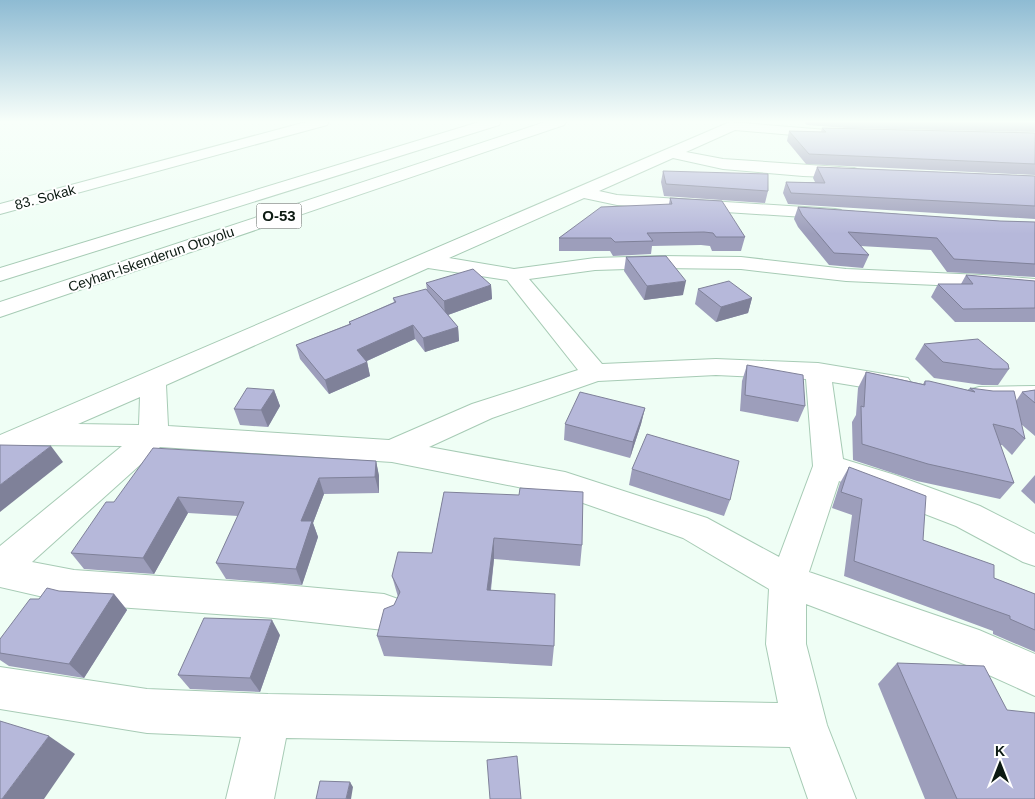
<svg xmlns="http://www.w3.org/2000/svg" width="1035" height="799" viewBox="0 0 1035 799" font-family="Arial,sans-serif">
  <rect width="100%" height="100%" fill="#effef5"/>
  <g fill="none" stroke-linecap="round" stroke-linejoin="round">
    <!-- minor casing -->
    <g stroke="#a7cbb5" stroke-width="2">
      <g id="minor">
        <polygon points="306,122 329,122 327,125 0,214 0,204"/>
        <path d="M 730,122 L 827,130 L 834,134 L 827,138 L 735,130 L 686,152 L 723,159 L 854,168 L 860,170 L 862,173 L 860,176 L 854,178 L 803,176 L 723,169 L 673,158 L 599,191 L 617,195 L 835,209 L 841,210 L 844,214 L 841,218 L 835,219 L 617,205 L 584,198 L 449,258 L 514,269 L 595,258 L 660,256 L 741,257 L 846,269 L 982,275 L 1035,279 L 1035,293 L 982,287 L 846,281 L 741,269 L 660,268 L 595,270 L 529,279 L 602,364 L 716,359 L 818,363 L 908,378 L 912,384 L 908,390 L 899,393 L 832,382 L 843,459 L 895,475 L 980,506 L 1035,534 L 1035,566 L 1023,562 L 956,526 L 839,481 L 809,572 L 979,630 L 1035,654 L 1035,696 L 969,666 L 806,604 L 806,644 L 827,725 L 856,799 L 808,799 L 790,747 L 286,738 L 274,799 L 226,799 L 241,737 L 147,733 L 0,709 L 0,667 L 147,689 L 268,694 L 778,703 L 766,644 L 769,589 L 683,538 L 563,496 L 392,462 L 160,447 L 32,562 L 74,570 L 274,584 L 384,594 L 398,599 L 403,612 L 398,625 L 384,630 L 274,618 L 74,604 L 0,587 L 0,546 L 122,446 L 33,445 L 0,458 L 0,435 ZM 428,268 L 507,280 L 578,370 L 472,404 L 389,440 L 168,426 L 166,385 ZM 716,375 L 806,379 L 813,466 L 779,557 L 707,518 L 565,472 L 429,447 L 492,418 L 598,381 ZM 140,397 L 139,425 L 78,424 Z"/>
        <polygon points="1035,386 1035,404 979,405 969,402 965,396 969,390 979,387"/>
      </g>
    </g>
    <!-- highway casing -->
    <g stroke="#a7cbb5" stroke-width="2">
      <g id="highway">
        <polygon points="479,122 501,122 499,125 0,281 0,268"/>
        <polygon points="545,122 566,122 564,125 0,317 0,302"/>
      </g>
    </g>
    <!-- minor -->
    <use href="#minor" fill="#fff" fill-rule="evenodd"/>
    <!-- highway -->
    <use href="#highway" fill="#fff" fill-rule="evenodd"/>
  </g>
  <!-- wall -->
  <g fill="#9d9ebb">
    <polygon points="805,122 1035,122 1035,132 847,128 807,125 805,123"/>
    <polygon points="822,128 1035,133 1035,175 806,164 787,141 789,131 821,132"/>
    <polygon points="817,167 1035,176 1035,219 788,204 783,193 786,182 815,182 813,178"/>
    <polygon points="663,171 768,191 765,203 664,196 661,182"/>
    <polygon points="670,198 745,237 741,251 712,251 710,246 701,245 652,246 651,254 613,256 610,251 559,251 559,238 669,204"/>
    <polygon points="798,207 1000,221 1035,222 1035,277 947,272 931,250 860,246 869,255 863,268 829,265 798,227 794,219"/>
    <polygon points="626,257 683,295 644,300 624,271"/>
    <polygon points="966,275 1035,281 1035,322 955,322 931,297 938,284 961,284"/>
    <polygon points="426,283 491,285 492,299 448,315 458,327 459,341 425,352 415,339 367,361 370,376 329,394 300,359 296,345 349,324 349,322 394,302 393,298 427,290"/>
    <polygon points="698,289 752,298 748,313 716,322 695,304"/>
    <polygon points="924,344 1009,369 998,385 982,385 934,378 915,359"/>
    <polygon points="747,365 805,406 798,422 740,411 742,381"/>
    <polygon points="866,372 923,384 925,381 968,390 970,388 1016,401 1022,392 1035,390 1035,436 1021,424 1025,439 1012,455 1002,445 1000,445 1014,483 1000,499 917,481 853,460 852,422 856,415 858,388"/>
    <polygon points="274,390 280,406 268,427 240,425 234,409"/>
    <polygon points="645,408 641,424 630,458 564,440 565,424"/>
    <polygon points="376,461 379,476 379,493 324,494 313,523 318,537 302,585 226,579 216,563 238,516 188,513 154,574 84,569 71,553 114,502"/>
    <polygon points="849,467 923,540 994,578 1035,594 1035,652 993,634 993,631 844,576 852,515 832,508 840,483"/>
    <polygon points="632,469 730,500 724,516 629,485"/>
    <polygon points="1035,475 1035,504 1021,491"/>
    <polygon points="444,492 582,545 580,566 494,559 491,590 554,646 552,666 384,656 377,636 394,605 398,597 392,576 432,553"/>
    <polygon points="59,591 114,594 127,610 84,678 9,666 0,660 0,639 39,599"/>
    <polygon points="280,635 260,692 190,689 178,675"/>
    <polygon points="897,663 1007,710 1035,799 925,799 878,684"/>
  </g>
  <!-- shaded-wall -->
  <g fill="#7f8199">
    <polygon points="686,281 683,295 644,300 647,286"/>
    <polygon points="491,285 492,299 445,316 444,301"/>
    <polygon points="752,298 748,313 716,322 721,307"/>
    <polygon points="413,325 415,339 360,364 357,350"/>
    <polygon points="458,327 459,341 425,352 423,338"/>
    <polygon points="367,362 370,376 329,394 325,380"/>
    <polygon points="274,390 280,406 268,427 261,410"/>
    <polygon points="645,408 641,424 630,458 633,442"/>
    <polygon points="51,446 63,462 0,512 0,485"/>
    <polygon points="376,461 379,476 379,493 375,477"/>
    <polygon points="319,478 324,494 313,523 318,537 302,585 296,569 301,521"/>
    <polygon points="178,497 188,513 154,574 143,558"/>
    <polygon points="494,538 494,559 488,610 487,590"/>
    <polygon points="114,594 127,610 84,678 69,664"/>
    <polygon points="272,620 280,635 260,692 250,678"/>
    <polygon points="49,736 75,754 44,799 2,799"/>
    <polygon points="350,782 353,787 351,799 346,799"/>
  </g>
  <!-- building -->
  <g fill="#b6b8da" stroke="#7f8199">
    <polygon points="822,128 1035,133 1035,164 809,154 789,131 826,132"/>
    <polygon points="817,167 1035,176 1035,206 791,193 786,182 825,183"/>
    <polygon points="663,171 768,174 768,191 666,184"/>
    <polygon points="670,198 722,201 745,237 716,237 713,233 704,232 647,233 653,241 615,242 611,238 559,238 601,207 672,204"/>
    <polygon points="798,207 1000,221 1035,222 1035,264 954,259 937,238 848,232 869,255 834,253 802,215"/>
    <polygon points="666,256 686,281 647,286 626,257"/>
    <polygon points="473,269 491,285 444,301 426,283"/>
    <polygon points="966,275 1035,281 1035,308 963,309 938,284 973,284"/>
    <polygon points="729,281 752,298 721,307 698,289"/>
    <polygon points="426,289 458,327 423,338 413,325 357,350 367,362 325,380 296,345 351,324 349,322 396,302 393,298"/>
    <polygon points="978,339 1008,364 1009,369 993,369 943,362 924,344"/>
    <polygon points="747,365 803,375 805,406 745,395"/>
    <polygon points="866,372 925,385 925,381 929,381 975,392 970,388 993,391 1014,391 1025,439 1014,429 993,424 1014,483 928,464 862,444 861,406 864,407"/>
    <polygon points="247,388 274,390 261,410 234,409"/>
    <polygon points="1035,390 1035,403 1022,392"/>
    <polygon points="580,392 645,408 633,442 565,424"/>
    <polygon points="647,434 739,461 730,500 632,469"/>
    <polygon points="0,445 51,446 0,485"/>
    <polygon points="153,448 376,461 375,477 319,478 301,521 312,521 296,569 216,563 244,502 178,497 143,558 71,553 106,502 114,502"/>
    <polygon points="849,467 926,496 923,540 994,565 994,578 1035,594 1035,630 1010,619 1010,616 854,561 862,499 841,492"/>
    <polygon points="520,488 583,492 582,545 494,538 487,590 555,594 554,646 377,636 384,609 394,605 400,592 392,576 398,552 432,553 444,492 519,495"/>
    <polygon points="47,588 59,591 114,594 69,664 0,653 0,639 30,599 39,599"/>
    <polygon points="204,618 272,620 250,678 178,675"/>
    <polygon points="897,663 984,666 1007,710 1035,713 1035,799 957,799"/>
    <polygon points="0,721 49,736 2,799 0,799"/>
    <polygon points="517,756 521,799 490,799 487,760"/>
    <polygon points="320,781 350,782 346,799 316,799"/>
  </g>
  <!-- sky -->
  <linearGradient id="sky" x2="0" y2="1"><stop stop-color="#8ebbd3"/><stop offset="0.52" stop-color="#f8fffa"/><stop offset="1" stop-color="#f8fffa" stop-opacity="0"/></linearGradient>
  <rect width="1035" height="234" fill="url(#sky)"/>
  <g text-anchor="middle" stroke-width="4" stroke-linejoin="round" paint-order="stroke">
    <!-- far-street labels -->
    <g font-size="14" fill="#0c1a12" stroke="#fff">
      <text transform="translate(45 197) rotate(-15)" y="5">83. Sokak</text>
      <text transform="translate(151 259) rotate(-19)" y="5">Ceyhan-İskenderun Otoyolu</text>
    </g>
    <!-- shield labels -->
    <rect fill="#fff" stroke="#555f59" stroke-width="1" x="256.5" y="203.5" width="45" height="25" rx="4"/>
    <g font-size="15" font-weight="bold" fill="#0c1a12">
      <text x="279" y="221">O-53</text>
    </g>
  </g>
  <!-- north arrow -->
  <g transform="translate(1000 764)" stroke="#ffffff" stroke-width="4" paint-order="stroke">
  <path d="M0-4L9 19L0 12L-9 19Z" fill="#0c1a12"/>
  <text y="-8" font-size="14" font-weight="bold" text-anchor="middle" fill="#0c1a12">K</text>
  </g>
</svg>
